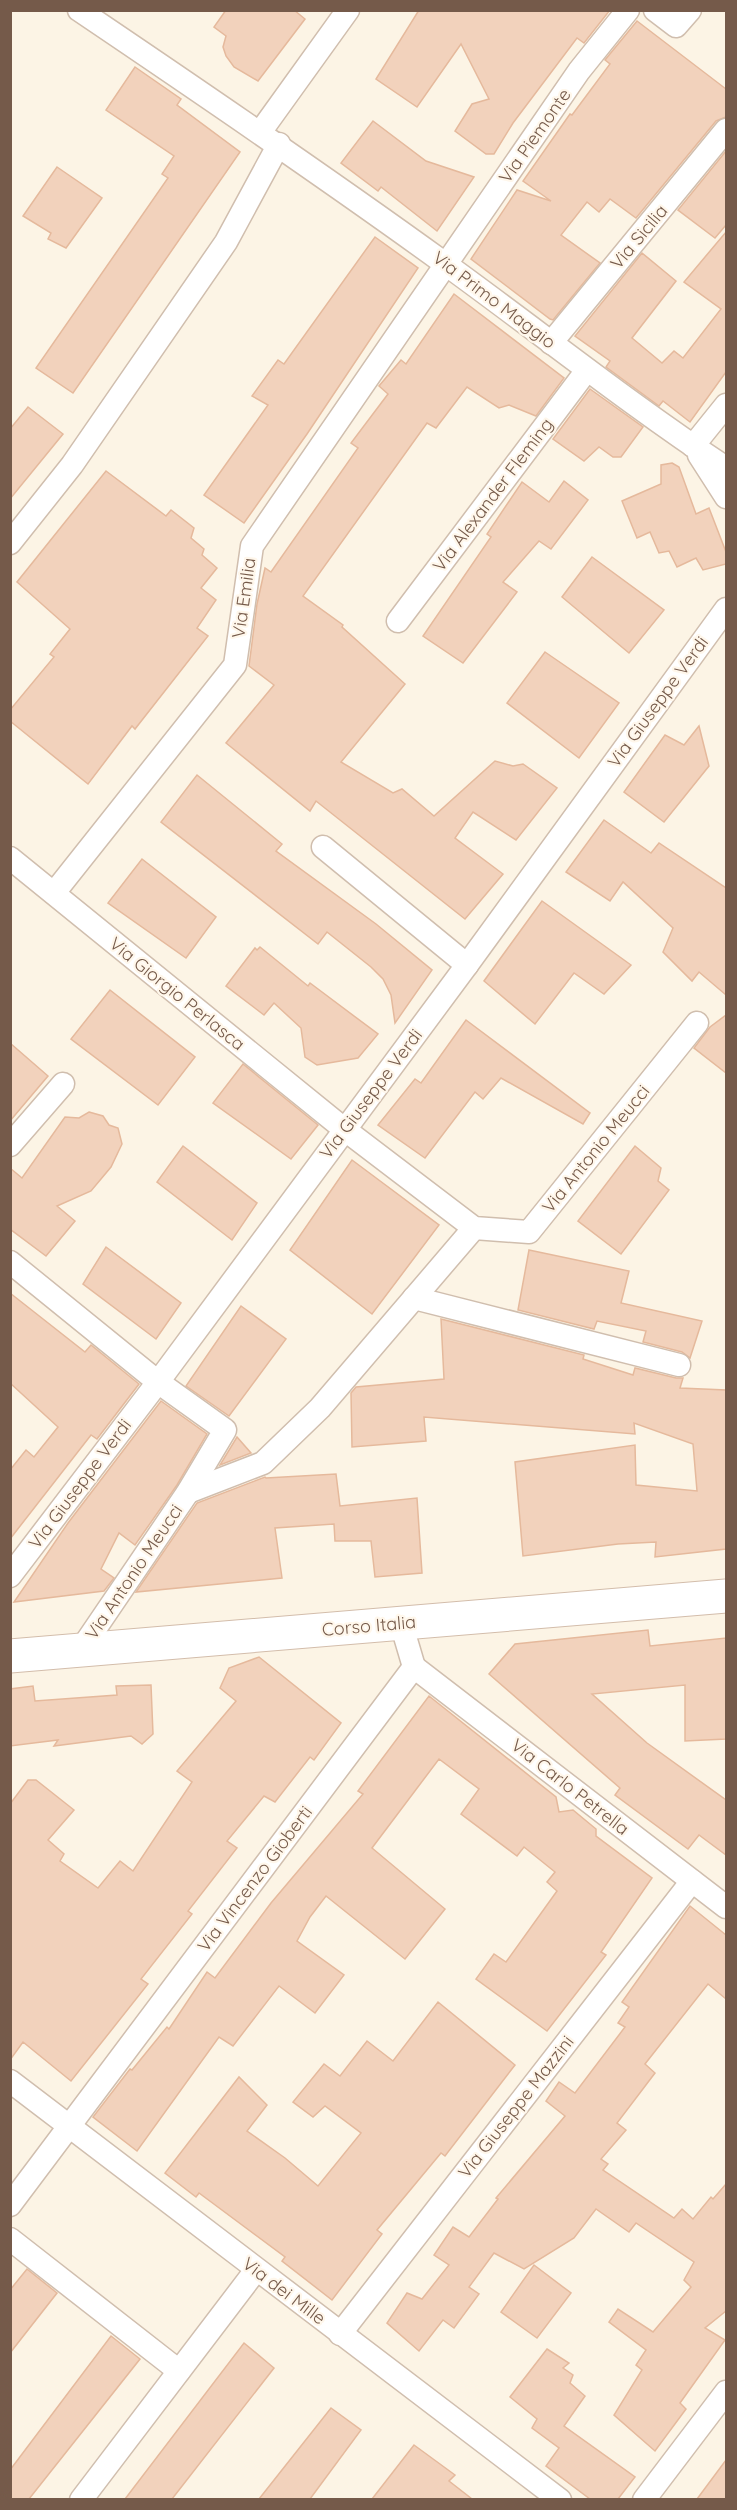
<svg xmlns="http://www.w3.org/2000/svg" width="737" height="2510" viewBox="0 0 737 2510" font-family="Quicksand,sans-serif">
  <rect width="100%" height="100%" fill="#fcf4e5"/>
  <!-- building -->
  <g fill="#f2d2bc" stroke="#e5b99c" stroke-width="1.5">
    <polygon points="226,10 294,10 305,19 258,81 234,67 226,56 223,47 226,36 214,27"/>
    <polygon points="419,10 610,10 584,43 577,38 513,123 494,154 486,154 455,131 472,104 489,99 461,44 417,107 376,79"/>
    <polygon points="637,21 726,89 726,117 716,121 636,218 610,199 599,212 587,202 561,235 600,263 553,320 550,319 471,259 517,190 551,201 523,181 570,114 572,115 610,64 605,60"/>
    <polygon points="135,67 181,99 177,105 240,152 73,393 36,368 168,178 162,174 174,156 106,110"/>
    <polygon points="373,121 426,161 474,177 437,231 381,187 378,191 341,163"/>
    <polygon points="726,151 726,225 715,238 678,210"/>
    <polygon points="57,167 102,198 66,248 48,239 51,233 23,216"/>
    <polygon points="726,232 726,372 690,422 663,401 659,406 606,367 610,361 575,336 642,253 676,281 632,338 662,363 674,351 683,358 721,309 684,282"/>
    <polygon points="375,237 418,268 307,434 244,523 204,495 268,405 252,396 278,360 284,364"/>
    <polygon points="454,294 564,378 536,416 509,405 499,408 467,387 436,428 427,423 303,596 343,625 342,627 405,684 341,762 393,793 402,789 434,816 495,761 513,766 523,764 557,788 516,840 473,812 455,838 503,874 465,919 316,801 310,811 226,743 274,685 249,666 257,604 265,568 271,572 358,448 351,443 388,394 379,386 401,360 406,364"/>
    <polygon points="590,389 643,427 621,457 613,457 599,447 584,461 553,439"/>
    <polygon points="28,407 63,434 10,499 10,429"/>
    <polygon points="672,463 679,467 696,514 709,508 726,552 726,564 703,570 696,558 677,567 669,551 659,553 650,532 637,538 622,501 661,484 661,465"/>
    <polygon points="106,471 166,516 171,510 194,528 191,538 204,549 202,555 217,568 201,588 216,600 197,628 208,636 135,729 132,726 88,784 10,721 10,710 54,657 50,654 70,629 17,582"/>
    <polygon points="564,481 588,500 551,549 539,541 503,582 517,592 463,663 423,636 491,537 487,534 522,482 549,502"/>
    <polygon points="592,557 664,610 629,653 562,597"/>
    <polygon points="545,652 619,703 579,758 507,703"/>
    <polygon points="699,726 709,766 664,822 624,792 665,735 684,745"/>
    <polygon points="197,775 282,844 276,851 376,924 432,970 395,1023 391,995 383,979 371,967 327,932 318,944 161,822"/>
    <polygon points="604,820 651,853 659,843 726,888 726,995 699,972 692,981 663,952 673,928 623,882 610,901 566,872"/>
    <polygon points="142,859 216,917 186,958 108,903"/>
    <polygon points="542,901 631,965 604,994 574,973 535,1024 484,981"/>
    <polygon points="260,947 308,986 310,983 378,1034 358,1058 317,1065 305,1057 301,1028 274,1003 264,1015 226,986 255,948 257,950"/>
    <polygon points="110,990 195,1057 158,1105 71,1039"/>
    <polygon points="726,1015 726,1073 694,1048 710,1027"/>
    <polygon points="466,1020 590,1113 583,1124 501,1078 483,1099 475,1092 425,1158 378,1125 415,1079 421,1083"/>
    <polygon points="10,1043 48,1076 10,1121"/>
    <polygon points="243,1064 318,1125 291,1159 213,1103"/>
    <polygon points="89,1112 103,1116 109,1125 118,1128 122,1144 111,1167 91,1191 57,1206 75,1221 46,1256 10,1229 10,1168 22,1178 65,1117 79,1118"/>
    <polygon points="183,1146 257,1203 232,1240 157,1182"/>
    <polygon points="635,1146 661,1168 658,1181 669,1190 621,1254 578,1221"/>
    <polygon points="352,1160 439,1225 372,1314 290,1250"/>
    <polygon points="106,1247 181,1303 156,1339 83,1284"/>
    <polygon points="529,1250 629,1271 621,1303 702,1321 690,1358 682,1352 643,1342 646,1331 597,1321 594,1329 518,1310"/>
    <polygon points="10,1293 85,1352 91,1345 139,1384 97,1439 91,1435 10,1539 10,1470 26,1450 34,1457 58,1427 10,1383"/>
    <polygon points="241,1306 286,1339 229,1416 186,1386"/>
    <polygon points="441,1319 584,1355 583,1359 633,1375 635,1368 676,1378 683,1378 680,1388 726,1390 726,1549 655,1557 656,1542 618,1544 523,1556 515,1462 635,1445 636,1485 697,1491 693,1444 634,1423 635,1434 424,1417 426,1441 352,1447 351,1393 356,1387 444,1379"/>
    <polygon points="161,1401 207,1434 177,1485 135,1545 119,1533 101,1569 114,1578 104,1591 14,1602 68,1523"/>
    <polygon points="237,1437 251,1453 220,1465"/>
    <polygon points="336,1474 340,1506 417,1498 422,1573 375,1577 371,1541 335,1541 334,1524 275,1528 282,1578 136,1592 197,1503 265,1477 266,1478"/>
    <polygon points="648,1630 650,1646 726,1638 726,1739 685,1741 685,1685 592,1694 647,1743 726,1800 726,1855 699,1835 688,1849 615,1795 620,1788 489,1674 515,1644"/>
    <polygon points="259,1657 341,1723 314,1760 310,1757 275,1802 264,1796 227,1841 237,1848 188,1911 192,1914 141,1979 148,1984 71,2081 23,2042 10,2060 10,1804 28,1780 36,1780 74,1810 48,1840 64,1854 60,1861 98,1888 120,1861 133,1871 192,1782 177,1771 236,1701 220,1688 229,1668"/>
    <polygon points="151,1685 153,1734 142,1744 131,1736 54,1746 58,1740 10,1746 10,1689 33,1686 35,1701 117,1695 116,1686"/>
    <polygon points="429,1696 556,1797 559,1812 573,1810 596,1829 596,1836 652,1878 601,1952 606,1955 547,2031 476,1979 494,1954 506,1962 557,1891 547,1882 555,1872 524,1847 517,1856 461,1814 479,1789 439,1759 372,1848 445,1909 405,1959 326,1896 310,1917 297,1941 344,1975 315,2013 279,1986 233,2046 219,2037 137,2151 93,2117 130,2069 132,2070 167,2027 169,2029 207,1972 215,1978 271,1903 363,1794 358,1791"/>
    <polygon points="690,1906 726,1935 726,1999 708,1984 645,2064 655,2073 617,2123 626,2130 601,2159 608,2164 603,2170 674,2218 682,2209 693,2219 711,2197 713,2199 726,2184 726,2311 705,2328 725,2340 680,2403 686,2409 655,2451 614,2415 642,2370 636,2365 646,2350 609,2322 618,2309 653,2332 691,2287 684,2280 694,2262 636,2223 629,2232 596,2209 574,2238 524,2269 494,2253 469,2287 479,2294 454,2328 443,2320 419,2351 387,2323 407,2293 422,2299 449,2265 434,2255 453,2227 469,2237 498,2199 496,2198 565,2116 546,2101 559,2082 575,2093 625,2027 618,2023 629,2007 622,2002"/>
    <polygon points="438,2002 515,2065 445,2156 441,2153 377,2230 382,2234 332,2300 282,2261 285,2257 199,2193 196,2197 165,2173 239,2077 267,2105 247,2131 285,2158 318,2186 361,2133 325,2106 313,2117 293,2102 324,2064 340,2076 367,2041 393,2061"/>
    <polygon points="534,2265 571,2293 537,2338 501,2312"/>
    <polygon points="27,2269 57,2293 10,2353 10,2290"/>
    <polygon points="111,2336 140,2359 29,2499 10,2499 10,2470"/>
    <polygon points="244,2343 274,2368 172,2499 125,2499"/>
    <polygon points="547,2349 569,2363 563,2368 573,2375 570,2383 585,2396 564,2426 635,2477 618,2499 590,2499 546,2466 559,2448 532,2428 537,2419 510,2397"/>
    <polygon points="331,2408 361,2430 310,2499 259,2499"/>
    <polygon points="414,2445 455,2475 449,2481 472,2499 372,2499"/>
    <polygon points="726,2460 726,2499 697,2499"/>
  </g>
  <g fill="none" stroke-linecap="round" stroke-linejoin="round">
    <!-- street casing -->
    <g stroke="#d0beae" stroke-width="25">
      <g id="street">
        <path d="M 79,10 C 202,93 324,176 444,263 C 538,331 629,404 726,468"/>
        <polyline points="655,10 676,26 690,10"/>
        <polyline points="261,131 348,10"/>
        <polyline points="551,343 726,130"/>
        <polyline points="693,446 726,405"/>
        <polyline points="699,455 726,497"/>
        <polyline points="10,543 72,465 226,242 279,144"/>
        <polyline points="398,621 587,370"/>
        <polyline points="323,847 467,965"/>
        <polyline points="10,858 344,1129 474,1228 529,1232 697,1023"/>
        <polyline points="54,893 235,665 252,546 579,71 628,10"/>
        <polyline points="10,1145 63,1084"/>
        <polyline points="10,1262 158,1382 225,1430 188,1492 80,1651"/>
        <polyline points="414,1298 679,1365"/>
        <polyline points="188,1492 263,1463 320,1408 474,1228"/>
        <polyline points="10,1576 158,1382 467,965 726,609"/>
        <polyline points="401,1623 414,1667"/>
        <polyline points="414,1667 726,1907"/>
        <polyline points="10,2081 560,2500"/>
        <polyline points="10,2205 414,1667"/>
        <polyline points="10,2239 179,2371"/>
        <polyline points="340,2334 692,1881"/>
        <polyline points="81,2500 256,2270"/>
        <polyline points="644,2500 726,2392"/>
      </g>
    </g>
    <!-- secondary casing -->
    <g stroke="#d3bdab" stroke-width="35">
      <polyline id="secondary" points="10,1656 726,1596"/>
    </g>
    <!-- street -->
    <use href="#street" stroke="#fff" stroke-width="22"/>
    <!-- secondary -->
    <use href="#secondary" stroke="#fff" stroke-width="33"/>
  </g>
  <g text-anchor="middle" stroke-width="4.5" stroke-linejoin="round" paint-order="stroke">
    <!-- street labels -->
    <g font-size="18" fill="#755a4a" stroke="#fff7eb">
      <text transform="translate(535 136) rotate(-55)" y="6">Via Piemonte</text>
      <text transform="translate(639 237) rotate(-50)" y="6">Via Sicilia</text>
      <text transform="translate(494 300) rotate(37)" y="6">Via Primo Maggio</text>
      <text transform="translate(493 495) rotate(-53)" y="6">Via Alexander Fleming</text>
      <text transform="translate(244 598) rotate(-82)" y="6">Via Emilia</text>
      <text transform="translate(658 702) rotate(-54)" y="6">Via Giuseppe Verdi</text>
      <text transform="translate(177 994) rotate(39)" y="6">Via Giorgio Perlasca</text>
      <text transform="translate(371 1094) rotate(-53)" y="6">Via Giuseppe Verdi</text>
      <text transform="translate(596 1149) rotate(-51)" y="6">Via Antonio Meucci</text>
      <text transform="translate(80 1484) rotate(-53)" y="6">Via Giuseppe Verdi</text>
      <text transform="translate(134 1572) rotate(-56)" y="6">Via Antonio Meucci</text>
      <text transform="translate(369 1626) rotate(-5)" y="6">Corso Italia</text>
      <text transform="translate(570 1787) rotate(38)" y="6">Via Carlo Petrella</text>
      <text transform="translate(255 1879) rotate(-53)" y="6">Via Vincenzo Gioberti</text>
      <text transform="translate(516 2107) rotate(-52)" y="6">Via Giuseppe Mazzini</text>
      <text transform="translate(284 2291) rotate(37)" y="6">Via dei Mille</text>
    </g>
  </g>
  <!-- border -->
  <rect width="737" height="2510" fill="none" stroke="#755a4a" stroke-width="24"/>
</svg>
